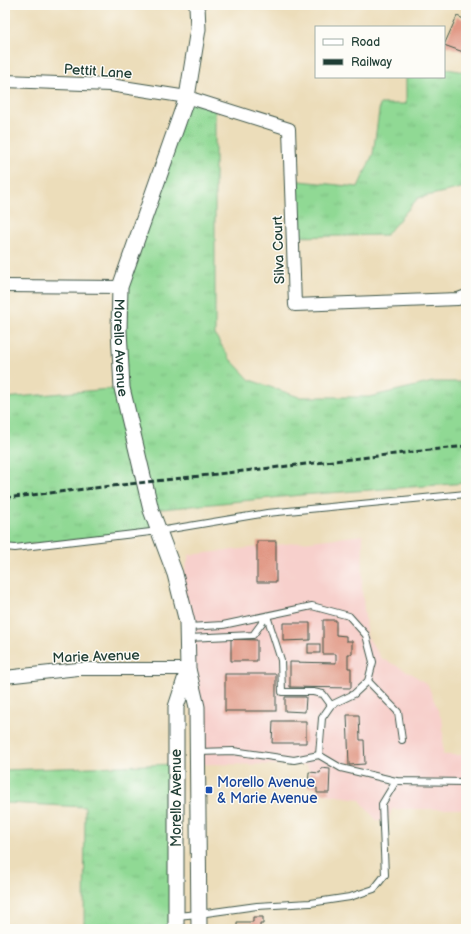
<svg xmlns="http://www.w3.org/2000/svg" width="471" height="934" viewBox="0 0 471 934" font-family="'Balsamiq Sans',sans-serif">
  <defs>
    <pattern id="grass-tufts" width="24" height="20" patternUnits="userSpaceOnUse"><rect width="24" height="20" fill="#90d994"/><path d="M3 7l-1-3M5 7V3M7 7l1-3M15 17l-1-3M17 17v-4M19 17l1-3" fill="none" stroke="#7cbb80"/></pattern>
  </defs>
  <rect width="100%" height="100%" fill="#fdfcf7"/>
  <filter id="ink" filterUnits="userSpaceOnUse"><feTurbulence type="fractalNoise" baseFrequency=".025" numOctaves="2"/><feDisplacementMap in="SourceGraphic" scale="8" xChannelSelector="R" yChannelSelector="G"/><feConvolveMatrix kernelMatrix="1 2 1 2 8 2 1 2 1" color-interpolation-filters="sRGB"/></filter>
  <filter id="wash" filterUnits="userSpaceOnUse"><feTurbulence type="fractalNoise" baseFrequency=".012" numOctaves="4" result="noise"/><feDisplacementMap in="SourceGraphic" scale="16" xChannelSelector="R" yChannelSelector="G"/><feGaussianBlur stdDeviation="0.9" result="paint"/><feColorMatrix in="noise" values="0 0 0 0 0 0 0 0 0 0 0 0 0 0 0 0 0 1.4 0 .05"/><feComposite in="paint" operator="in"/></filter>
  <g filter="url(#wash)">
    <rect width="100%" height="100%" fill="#ecddba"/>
    <!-- built -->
    <polygon fill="#f7d0cc" points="363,535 362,590 367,636 381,658 411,673 428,685 443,723 443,755 466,755 466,809 392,809 388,821 377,821 359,799 317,793 317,788 308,787 309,772 307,765 198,764 179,591 189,555"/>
    <!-- grass -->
    <g fill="url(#grass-tufts)" stroke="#588b64">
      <polygon points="444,67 446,69 466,72 466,187 418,198 386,235 292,237 290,180 358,187 373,154 380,104 406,104 406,77 444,77"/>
      <polygon points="187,97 215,106 215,335 230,359 250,380 299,397 369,397 433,382 466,382 466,483 301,495 152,510 159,531 5,547 5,398 122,388 120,287"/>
      <polygon points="176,764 176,929 84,929 85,807 5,803 5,770"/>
    </g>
    <g id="blocks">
      <!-- building -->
      <g fill="#e19885">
        <polygon points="457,16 466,20 466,53 444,45"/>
        <rect x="257" y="541" width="19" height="41"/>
        <polygon points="323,620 336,620 336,635 346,636 346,641 352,641 352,654 348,654 348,668 351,668 351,688 290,687 290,662 336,663 336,654 323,654"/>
        <polygon points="283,623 310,623 310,640 283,641"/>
        <polygon points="231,639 257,640 257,661 231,661"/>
        <rect x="308" y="644" width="12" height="9"/>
        <rect x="225" y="674" width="51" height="37"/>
        <polygon points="285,697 306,697 305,712 285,711"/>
        <polygon points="347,715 359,715 360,740 364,740 365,764 349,765"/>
        <polygon points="273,721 306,721 306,743 272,743"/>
        <polygon points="321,768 330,769 329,793 317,793 317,788 308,787 309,772 320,773"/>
        <polygon points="253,917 263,917 263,924 260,924 260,929 237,929 237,922 253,922"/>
      </g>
    </g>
  </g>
  <g filter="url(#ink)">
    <use href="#blocks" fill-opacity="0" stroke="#3e5548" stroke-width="1"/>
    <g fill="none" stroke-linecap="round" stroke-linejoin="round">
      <!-- service casing -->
      <g stroke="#3e5548" stroke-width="8">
        <g id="service">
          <polyline points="5,547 15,548 159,531 267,513 466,494"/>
          <polyline points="267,616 281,660 282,692 313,692 323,694 331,705"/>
          <polyline points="188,627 223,625 312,606 349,616 366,635 373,662 368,681 354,694 331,705 322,718 319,755"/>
          <polyline points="188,638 253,635 267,616"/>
          <polyline points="368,681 398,712 402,740"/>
          <polyline points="198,752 233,751 294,760 319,755 341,768 396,781 466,782"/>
          <polyline points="176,916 199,914 257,906 310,903 350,897 374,889 385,875 382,804 396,781"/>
        </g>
      </g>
      <!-- minor casing -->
      <g stroke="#3e5548" stroke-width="14">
        <g id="minor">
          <polyline points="5,81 110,85 187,97 289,129 295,305 458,299 466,296"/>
          <polyline points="5,286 120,287"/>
          <polyline points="5,677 78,669 188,669"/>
        </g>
      </g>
      <!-- tertiary casing -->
      <g stroke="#3e5548" stroke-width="17">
        <g id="tertiary">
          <path id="s1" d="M 197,5 L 198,29 L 187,97 L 120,287 L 119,330 L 122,388 L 151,510 L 175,574 L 187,622 L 188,669 L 197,707 L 199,929"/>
          <polyline points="176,929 176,707 188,670"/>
        </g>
      </g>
      <!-- service -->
      <use href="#service" stroke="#fff" stroke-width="6"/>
      <!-- minor -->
      <use href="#minor" stroke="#fff" stroke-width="12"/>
      <!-- tertiary -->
      <use href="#tertiary" stroke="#fff" stroke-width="15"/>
      <!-- rail -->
      <polyline stroke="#1f3d34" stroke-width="3" stroke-dasharray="6 3" stroke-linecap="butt" points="5,498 466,446"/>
    </g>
  </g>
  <!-- markers -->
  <rect fill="#1a4fb4" stroke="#fdfcf7" stroke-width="1.5" x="205" y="786" width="8" height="8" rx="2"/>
  <g text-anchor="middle" stroke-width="3" stroke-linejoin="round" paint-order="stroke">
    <!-- street labels -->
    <g font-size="14" fill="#1f3d34" stroke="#fdfcf7">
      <text transform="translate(98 71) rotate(4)" y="5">Pettit Lane</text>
      <text transform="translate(278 250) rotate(-92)" y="5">Silva Court</text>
      <text dy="5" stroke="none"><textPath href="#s1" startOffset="355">Morello Avenue</textPath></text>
      <text transform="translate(96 656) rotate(-2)" y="5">Marie Avenue</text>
      <text transform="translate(176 798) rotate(-90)" y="5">Morello Avenue</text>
    </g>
    <!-- transit labels -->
    <g font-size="14" fill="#164399" stroke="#fdfcf7" text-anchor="start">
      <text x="217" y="787">Morello Avenue<tspan x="217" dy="16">&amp; Marie Avenue</tspan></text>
    </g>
  </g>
  <!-- margin -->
  <rect width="471" height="934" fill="none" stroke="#fdfcf7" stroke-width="20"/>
  <!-- legend -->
  <rect x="315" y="26" width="130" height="52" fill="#fdfcf7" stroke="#a4b0a9"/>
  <rect x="323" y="39" width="20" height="6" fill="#ffffff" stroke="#a4b0a9"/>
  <text x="351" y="46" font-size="12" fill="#1f3d34">Road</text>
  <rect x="323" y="59" width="20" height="6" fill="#1f3d34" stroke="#a4b0a9"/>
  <text x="351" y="66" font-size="12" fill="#1f3d34">Railway</text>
</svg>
